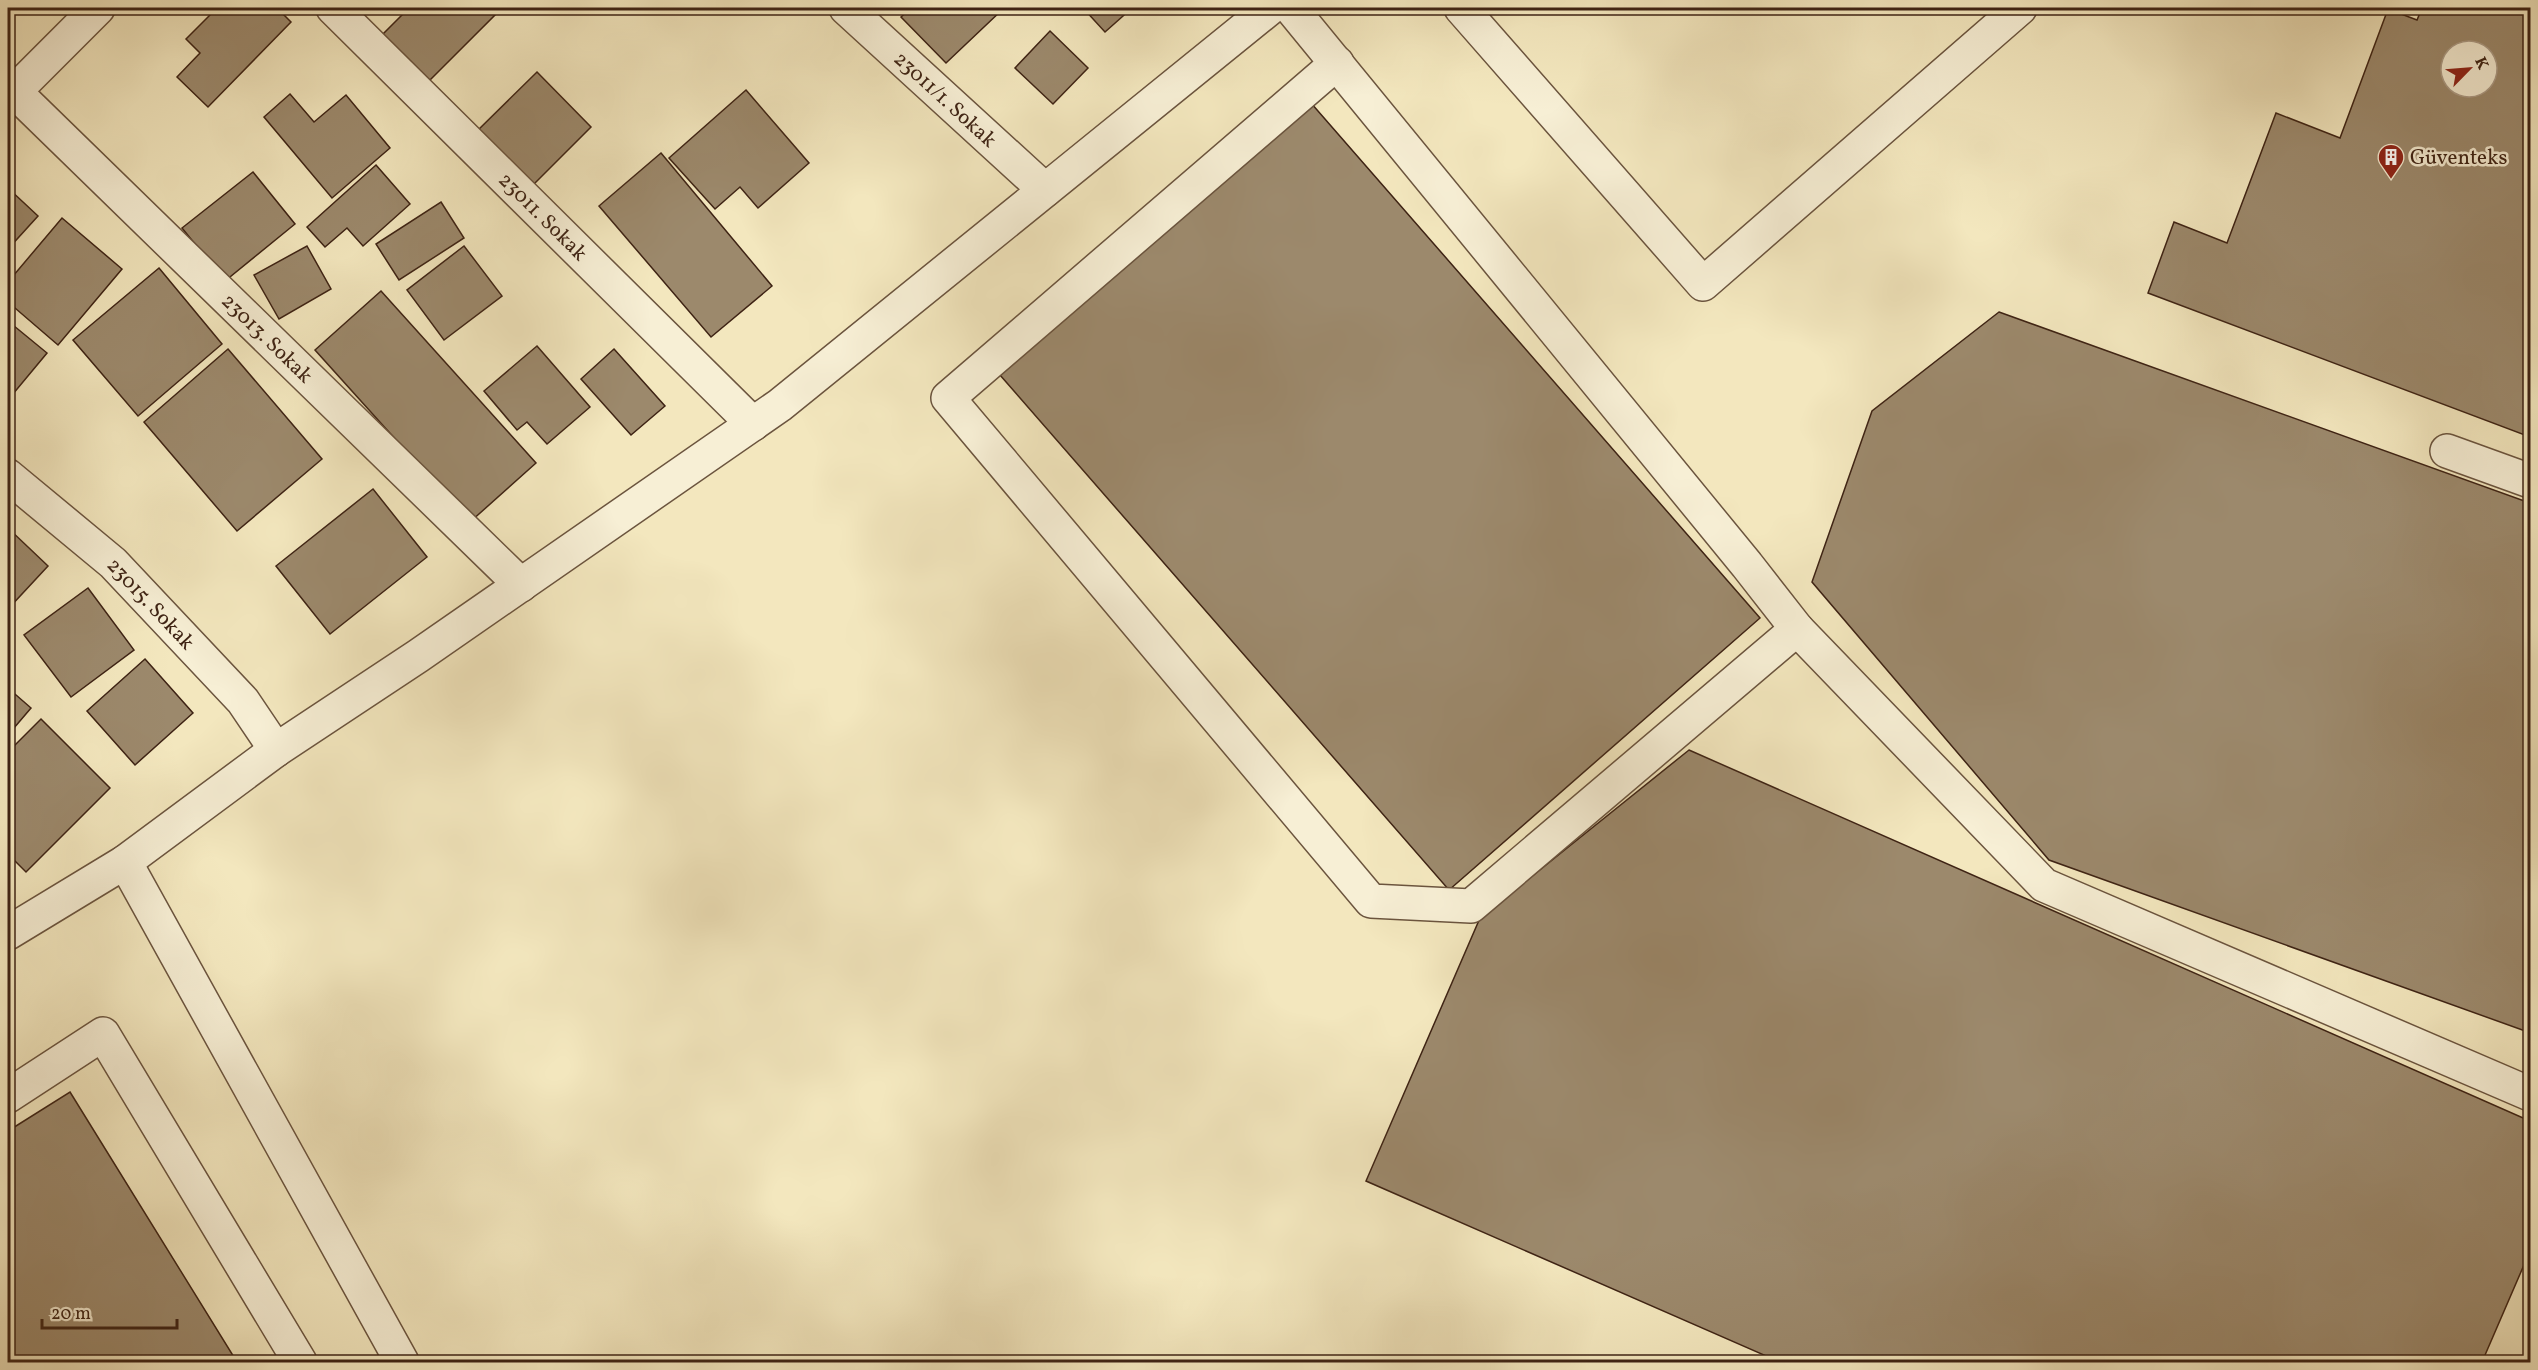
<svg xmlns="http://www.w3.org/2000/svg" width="2538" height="1370" viewBox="0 0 2538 1370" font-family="Vollkorn,serif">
  <rect width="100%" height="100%" fill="#f3e7be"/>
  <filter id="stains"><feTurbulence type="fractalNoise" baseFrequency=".00333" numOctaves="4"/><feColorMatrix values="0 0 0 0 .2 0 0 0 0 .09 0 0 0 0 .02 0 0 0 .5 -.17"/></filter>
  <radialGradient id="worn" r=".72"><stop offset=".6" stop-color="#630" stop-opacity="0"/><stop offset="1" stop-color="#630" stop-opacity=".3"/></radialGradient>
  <!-- building -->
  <g fill="#9c896c" stroke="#3e2314" stroke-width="1.5" fill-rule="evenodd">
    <polygon points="217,8 277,8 291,22 208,107 177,77 200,53 186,39"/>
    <polygon points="409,8 493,8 498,12 428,82 381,36"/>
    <polygon points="911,8 1004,8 946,63 901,17"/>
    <polygon points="1083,8 1132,8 1105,32"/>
    <path d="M 2422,8 L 2530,8 L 2530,437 L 2148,293 L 2174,222 L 2227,243 L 2276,113 L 2340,138 L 2388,9 L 2417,20 ZM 2451,51 L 2487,51 L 2487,87 L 2451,87 Z"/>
    <polygon points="1050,31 1088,68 1053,104 1015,68"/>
    <polygon points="537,72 591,127 528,190 473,135"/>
    <polygon points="746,90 809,163 758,208 740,187 715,209 669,158"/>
    <polygon points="290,94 314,122 346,95 390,148 332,198 264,117"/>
    <polygon points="1311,103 1760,618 1449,890 1000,375"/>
    <polygon points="661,153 772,286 711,337 599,206"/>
    <polygon points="376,165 410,204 363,246 347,228 325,247 307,227"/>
    <polygon points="253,172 295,224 225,281 182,228"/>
    <polygon points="8,188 38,216 8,249"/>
    <polygon points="441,202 464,238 399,280 376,244"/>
    <polygon points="62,218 122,269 58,345 8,302 8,282"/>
    <polygon points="307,246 331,289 279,319 254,275"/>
    <polygon points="464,246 502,296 444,340 407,290"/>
    <polygon points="159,268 222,344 138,416 73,340"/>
    <polygon points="381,291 536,463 470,522 315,350"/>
    <polygon points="1999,312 2530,503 2530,1025 2528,1032 2049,860 1812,582 1872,411"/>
    <polygon points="8,321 47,353 8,400"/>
    <polygon points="537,346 590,407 547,444 527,422 517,430 484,391"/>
    <polygon points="228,349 322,459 237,531 144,422"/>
    <polygon points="614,349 665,406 631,435 581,379"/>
    <polygon points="373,489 427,557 330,634 276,566"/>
    <polygon points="8,528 48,566 8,609"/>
    <polygon points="88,588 134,650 71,697 24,635"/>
    <polygon points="145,659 193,713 135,765 87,711"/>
    <polygon points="8,688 31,708 8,735"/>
    <polygon points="41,719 110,788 26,872 8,854 8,752"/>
    <polygon points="1689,750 2530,1121 2530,1251 2482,1362 1780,1362 1366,1181 1480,918"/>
    <polygon points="70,1092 237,1362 8,1362 8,1131"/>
  </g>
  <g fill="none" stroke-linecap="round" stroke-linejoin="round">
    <!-- minor casing -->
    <g stroke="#6b543e" stroke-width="36">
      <g id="minor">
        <path id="s1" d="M 333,8 L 753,424"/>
        <path id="s2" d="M 846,8 L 1045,190"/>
        <polyline points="1291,8 1747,565 1797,629 2044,885 2530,1094"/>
        <polyline points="1461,8 1703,284 2020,8"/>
        <polyline points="1337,63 948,398 1371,901 1471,906 1797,629"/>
        <path id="s3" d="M 14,91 L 521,585"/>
        <polyline points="8,98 98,8"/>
        <polyline points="2447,451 2530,481"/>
        <path id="s4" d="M 8,476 L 113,563 L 243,701 L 276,750"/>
        <polyline points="125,862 402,1362"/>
        <polyline points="8,933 125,862 276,750 418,656 780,405 1270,8"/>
        <polyline points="8,1096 103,1034 300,1362"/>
      </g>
    </g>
    <!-- minor -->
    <use href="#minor" stroke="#f7efd5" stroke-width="33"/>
  </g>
  <!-- icons -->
  <defs>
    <g id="building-pin" transform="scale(1.35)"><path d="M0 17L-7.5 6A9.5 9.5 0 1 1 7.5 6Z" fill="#8f2418" stroke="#f7efd5"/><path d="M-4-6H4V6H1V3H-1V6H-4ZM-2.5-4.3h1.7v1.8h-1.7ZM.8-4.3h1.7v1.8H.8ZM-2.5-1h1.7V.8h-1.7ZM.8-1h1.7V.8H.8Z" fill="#fff"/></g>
  </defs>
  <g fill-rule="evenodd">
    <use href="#building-pin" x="2391" y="157"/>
  </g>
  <g text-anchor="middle" stroke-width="5" stroke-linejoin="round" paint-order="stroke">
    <!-- street labels -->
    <g font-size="21" fill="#3e2314" stroke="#f7efd5">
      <text dy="7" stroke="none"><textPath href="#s2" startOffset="135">23011/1. Sokak</textPath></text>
      <text dy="7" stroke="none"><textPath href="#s1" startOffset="296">23011. Sokak</textPath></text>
      <text dy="7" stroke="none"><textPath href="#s3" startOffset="354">23013. Sokak</textPath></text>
      <text dy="7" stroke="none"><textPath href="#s4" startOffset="192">23015. Sokak</textPath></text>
    </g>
    <!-- poi labels -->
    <g font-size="21" fill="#3e2314" stroke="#f7efd5" text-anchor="start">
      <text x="2410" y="164">Güventeks</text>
    </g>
  </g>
  <!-- margin -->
  <rect width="2538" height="1370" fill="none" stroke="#f3e7be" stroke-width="30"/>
  <rect x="9" y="9" width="2520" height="1352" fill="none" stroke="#3e2314" stroke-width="3"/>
  <rect x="15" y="15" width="2508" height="1340" fill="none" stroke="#3e2314" stroke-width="1.5"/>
  <!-- north arrow -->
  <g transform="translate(2469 69) rotate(65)"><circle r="28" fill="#f7efd5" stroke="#ad9d88" stroke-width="1.5"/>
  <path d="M0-4.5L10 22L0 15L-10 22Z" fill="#8f2418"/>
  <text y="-9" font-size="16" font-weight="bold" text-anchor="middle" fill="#3e2314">K</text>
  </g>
  <!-- scale -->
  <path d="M42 1319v9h135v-9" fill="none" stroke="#3e2314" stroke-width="3"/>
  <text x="51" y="1319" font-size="18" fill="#3e2314" stroke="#f7efd5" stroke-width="4.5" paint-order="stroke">20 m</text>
  <rect width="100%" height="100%" filter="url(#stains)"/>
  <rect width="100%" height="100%" fill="url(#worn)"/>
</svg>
